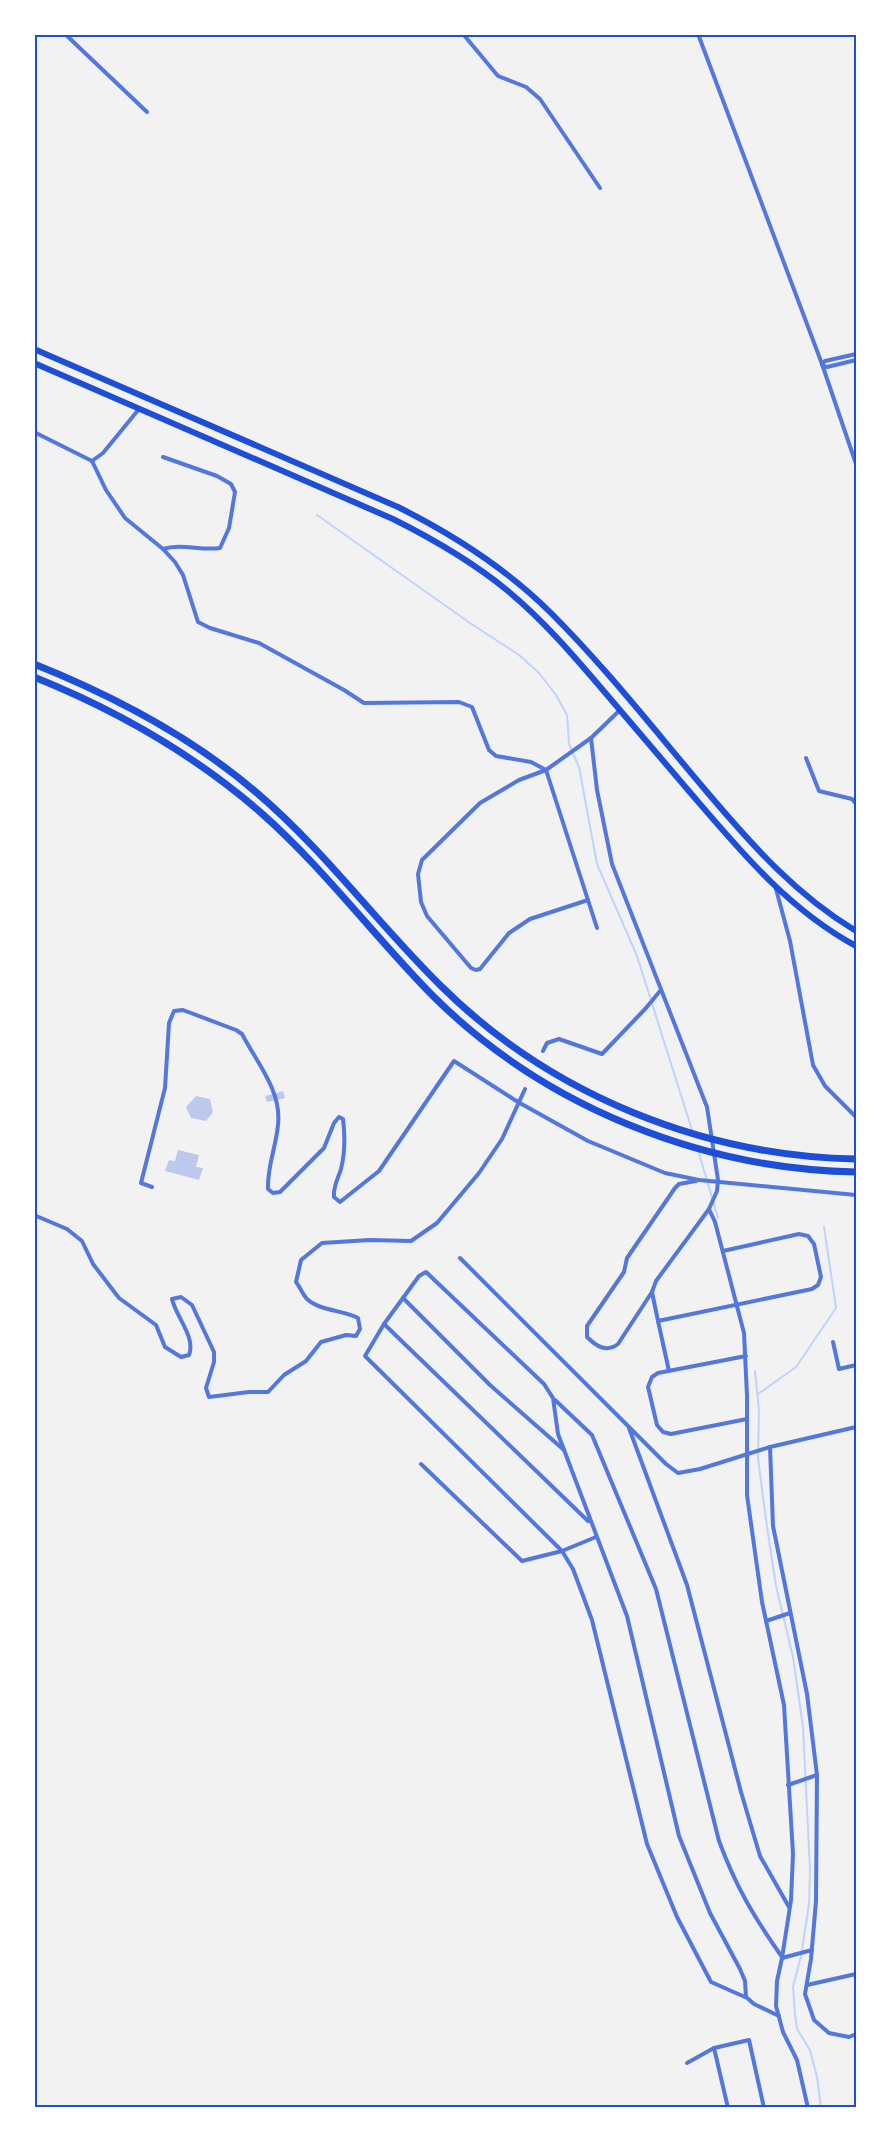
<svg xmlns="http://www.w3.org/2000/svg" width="891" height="2142" viewBox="0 0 891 2142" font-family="'Golos Text',sans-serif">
  <rect width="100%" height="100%" fill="#f2f2f2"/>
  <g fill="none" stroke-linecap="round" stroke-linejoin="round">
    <!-- stream -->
    <g stroke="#bfd3fe" stroke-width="2">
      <polyline points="317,515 470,623 519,655 539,673 556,695 567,715 569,744 579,767 597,864 637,956 692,1130"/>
      <polyline points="698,1150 718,1218"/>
      <polyline points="755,1371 759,1411 758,1458 766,1520 776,1586 793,1657 803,1727 810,1870 809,1904 801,1956 793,1987 795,2015 797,2029 810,2050 817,2077 821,2108"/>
      <polyline points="758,1394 796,1367 836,1308 824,1227"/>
    </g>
  </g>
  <!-- building -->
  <g fill="#bdc9ec">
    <polygon points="283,1091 285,1098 267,1102 265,1096"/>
    <polygon points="196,1096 210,1099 213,1112 206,1121 191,1118 186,1107"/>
    <polygon points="178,1150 199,1155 196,1167 203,1168 199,1180 165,1171 169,1160 175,1161"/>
  </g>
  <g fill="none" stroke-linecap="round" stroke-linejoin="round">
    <!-- minor -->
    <g stroke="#5277de" stroke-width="4">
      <polyline points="65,34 147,112"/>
      <polyline points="463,34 498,76 526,87 540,99 600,188"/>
      <polyline points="698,34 822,364 856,464"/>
      <polyline points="822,364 825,361 856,354"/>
      <polyline points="822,365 827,367 856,360"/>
      <polyline points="34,432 92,461 106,490 125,518 163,549 175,562 183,575 198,622 210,628 259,643 344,690 364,703 459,702 472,707 489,750 496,756 531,762 546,770"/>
      <polyline points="92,461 103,453 139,409"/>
      <path d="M 163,549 C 181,543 201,551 220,548 L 229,528 L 235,492 L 231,484 L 217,476 L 163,457"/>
      <polyline points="619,711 591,738 597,790 612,864 707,1107 718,1180 717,1191 709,1209 715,1222 744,1333 747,1396 747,1495 762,1602 784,1705 793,1854 791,1900 782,1958"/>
      <polyline points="591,738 546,770 597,928"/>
      <polyline points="806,758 819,791 852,799 856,804"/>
      <polyline points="546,770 519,780 480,803 422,860 418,874 421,902 427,916 471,968 476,970 480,969 509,933 530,919 588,900"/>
      <polyline points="776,889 790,941 813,1065 825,1086 856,1117"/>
      <polyline points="543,1051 547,1043 559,1039 602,1054 646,1008 660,991"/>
      <path d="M 696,1181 L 679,1184 L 675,1188 L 627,1258 L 624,1272 L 587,1326 L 587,1337 C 596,1346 606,1353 618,1344 L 652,1292 L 656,1281 L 709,1209"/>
      <path d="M 152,1187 L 141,1183 L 165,1088 L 169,1023 L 174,1011 L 183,1010 L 236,1030 L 242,1034 C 257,1063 282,1091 278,1125 C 276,1147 267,1167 268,1189 L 273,1193 L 280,1192 L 324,1148 L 334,1123 L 339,1117 L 343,1119 C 345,1135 345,1153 341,1169 C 338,1179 333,1186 334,1197 L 340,1202 L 379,1171 L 454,1061 L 518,1102 L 588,1141 L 665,1173 L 699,1180 L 856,1195"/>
      <path d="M 34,1215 L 67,1229 L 82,1241 L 93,1264 L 119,1298 L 156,1325 L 165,1347 L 181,1357 L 189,1355 C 196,1337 176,1317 172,1299 L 181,1297 L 192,1305 L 214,1352 L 214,1362 L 206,1388 L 209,1397 L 249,1392 L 268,1392 L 284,1375 L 306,1361 L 321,1342 L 346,1335 L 356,1336 L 360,1329 L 358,1318 C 343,1310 320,1311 307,1299 C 303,1295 300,1287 296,1282 L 301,1260 L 322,1243 L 370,1240 L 411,1241 L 437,1223 L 479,1173 L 502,1139 L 525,1089"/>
      <polyline points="460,1258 666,1464 678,1473 700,1469 770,1447 856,1427"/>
      <polyline points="652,1292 658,1321 812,1289 818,1285 821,1277 814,1244 808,1236 799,1234 723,1251"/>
      <polyline points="403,1298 490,1385 564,1450"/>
      <polyline points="658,1321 669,1371"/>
      <polyline points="384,1324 588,1521"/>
      <polyline points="833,1342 839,1369 856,1365"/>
      <polyline points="746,1356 658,1373 652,1377 648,1387 657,1425 663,1432 671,1434 747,1419"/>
      <path d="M 555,1400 L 592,1435 L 656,1589 L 719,1841 C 736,1887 754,1917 782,1957"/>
      <polyline points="629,1428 687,1585 741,1792 760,1856 789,1907"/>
      <polyline points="770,1447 773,1526 807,1694 817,1775 816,1901 811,1959 805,1994 814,2020 829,2033 849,2037 856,2034"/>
      <polyline points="421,1464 522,1561 562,1551 573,1569 592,1620 647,1844 677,1917 711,1982 745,1997"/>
      <polyline points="596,1537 562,1551 365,1356 384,1324 419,1276 426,1272 544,1384 553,1398 558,1434 627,1616 679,1836 710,1913 740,1969 745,1981 746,1997 754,2004 779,2016"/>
      <polyline points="766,1621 790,1613"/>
      <polyline points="788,1785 817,1775"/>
      <polyline points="807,1985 856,1974"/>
      <polyline points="687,2063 714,2048"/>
      <polyline points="728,2108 714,2048 749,2040 764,2108"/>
      <polyline points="808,2108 797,2060 783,2032 776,2006 777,1981 782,1958 812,1950"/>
    </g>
    <!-- trunk -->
    <g stroke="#1d4ed8" stroke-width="6">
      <path d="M 34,349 L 398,507 C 454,535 507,569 551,613 C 607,669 656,732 707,792 C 752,845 796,895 856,931"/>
      <path d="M 34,363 L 393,519 C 433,539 473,562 508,591 C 543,620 573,655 602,689 C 631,723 659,756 688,790 C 738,848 787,909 856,946"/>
    </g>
    <!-- motorway -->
    <g stroke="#1d4ed8" stroke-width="7">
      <path d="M 34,664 C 114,696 191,736 257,793 C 325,851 377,923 441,986 C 551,1095 703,1156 856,1159"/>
      <path d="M 34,677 C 116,710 192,753 259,811 C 323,867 373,935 432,995 C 543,1106 700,1169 856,1172"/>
    </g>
  </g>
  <!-- border -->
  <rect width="891" height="2142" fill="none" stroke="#ffffff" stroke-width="72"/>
  <rect x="36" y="36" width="819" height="2070" fill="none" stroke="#1d4ed8" stroke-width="2"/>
</svg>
